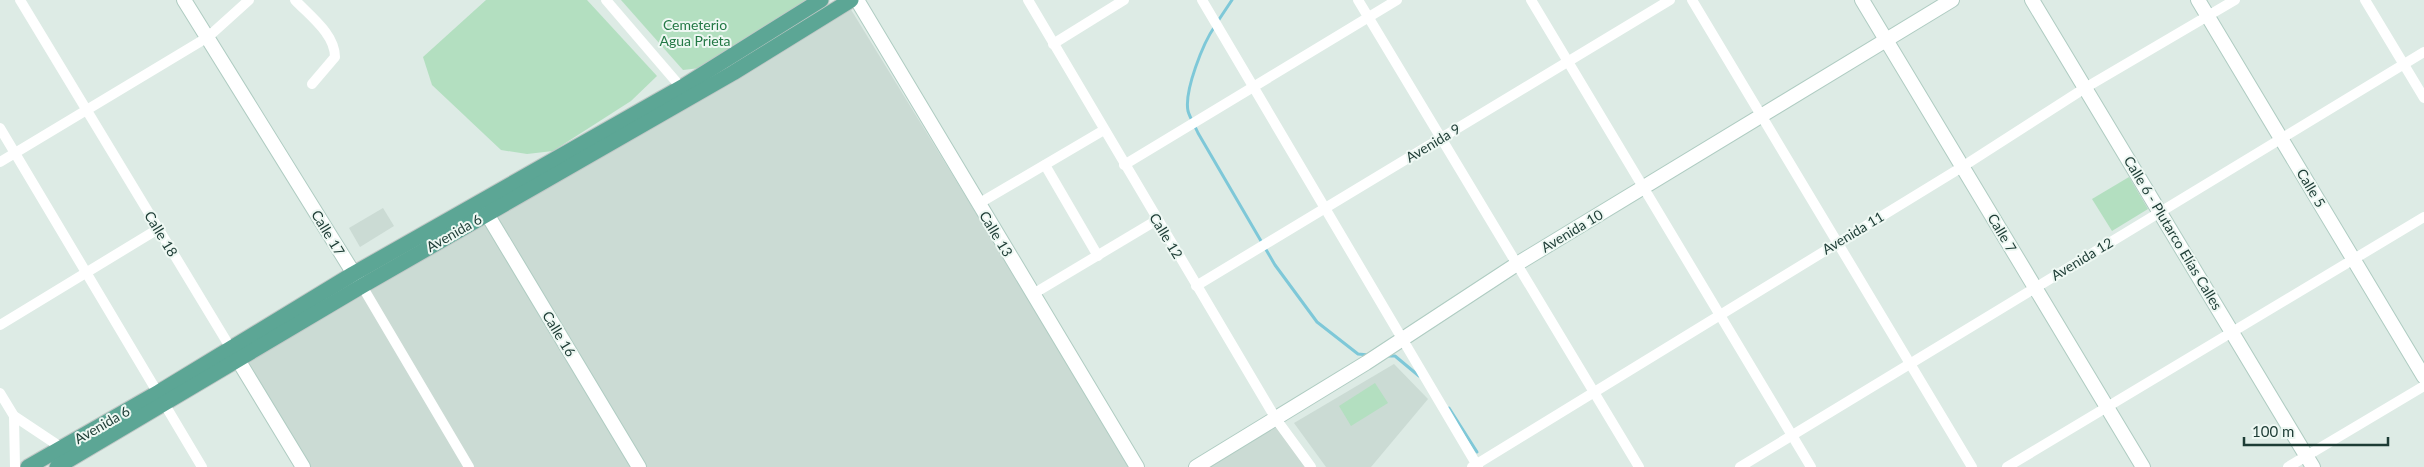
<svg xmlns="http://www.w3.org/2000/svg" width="2424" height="467" viewBox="0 0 2424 467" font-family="Lato,sans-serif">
  <rect width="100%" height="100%" fill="#ddebe5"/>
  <!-- built -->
  <g fill="#cbdbd4">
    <polygon points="850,8 1132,467 307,467 246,364"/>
    <polygon points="383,208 394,226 360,247 349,228"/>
    <polygon points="1394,364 1428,399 1371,467 1326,467 1294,423"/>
    <polygon points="1276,419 1311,467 1195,467"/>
  </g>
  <!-- green -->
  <g fill="#b3dfc0">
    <polygon points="486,0 587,0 657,76 631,101 553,151 527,154 501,150 432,85 423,57"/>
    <polygon points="621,0 808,0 700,68 683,70"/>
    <polygon points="2129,177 2148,209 2112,231 2092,199"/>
    <polygon points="1375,383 1388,403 1351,426 1339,406"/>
  </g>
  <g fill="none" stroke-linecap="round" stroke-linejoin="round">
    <!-- stream -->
    <g stroke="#7ec8d8" stroke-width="3">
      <polyline points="1218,21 1232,0"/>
      <path d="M 1215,26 C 1203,43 1184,91 1188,111 C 1190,118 1195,126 1198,133 L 1275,265 L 1317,322 L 1358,354 L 1369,355"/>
      <polyline points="1385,356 1395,356 1419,376"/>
      <polyline points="1449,408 1477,452"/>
    </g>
    <!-- secondary casing -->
    <g stroke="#afccc2" stroke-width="16">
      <g id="secondary">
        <polyline points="184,0 359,282"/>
        <polyline points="857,0 1137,467"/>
        <polyline points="1862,0 2143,467"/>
        <polyline points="2032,0 2313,467"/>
        <polyline points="2198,0 2424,377"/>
        <polyline points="481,204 639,467"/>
        <polyline points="232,350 303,467"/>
        <polyline points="1196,467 1366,363 1517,264 1952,0"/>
      </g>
    </g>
    <!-- primary casing -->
    <g stroke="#c0c8c6" stroke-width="17">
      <g id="primary">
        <polyline points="28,467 159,392 353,274 682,87 821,0"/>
        <polyline points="57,467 362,286 733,73 851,0"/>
      </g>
    </g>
    <!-- street -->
    <g stroke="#fff" stroke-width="10">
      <polyline points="20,0 230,347"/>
      <path d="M 295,0 C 310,16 335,34 335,57 L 312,84"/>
      <polyline points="606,0 685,92"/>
      <polyline points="1028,0 1276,419 1311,467"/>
      <polyline points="1202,0 1478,467"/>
      <polyline points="1358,0 1639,467"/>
      <polyline points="1531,0 1811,467"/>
      <polyline points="1692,0 1972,467"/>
      <polyline points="2365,0 2424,98"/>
      <polyline points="1053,44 1124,0"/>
      <polyline points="0,128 202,467"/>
      <polyline points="0,162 208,37 249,0"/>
      <polyline points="1045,165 1098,256"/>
      <polyline points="1124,165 1397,0"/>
      <polyline points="978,204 1104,130"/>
      <polyline points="362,286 469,467"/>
      <polyline points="1196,286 1670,0"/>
      <polyline points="1033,294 1157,220"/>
      <polyline points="0,325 158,229"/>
      <polyline points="0,393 14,416 62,448"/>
      <polyline points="14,416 15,467"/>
      <polyline points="1472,467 1962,167 2085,88 2235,0"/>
      <polyline points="1740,467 2424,52"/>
      <polyline points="2007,467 2424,217"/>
      <polyline points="2288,467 2424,386"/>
    </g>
    <!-- secondary -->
    <use href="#secondary" stroke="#fff" stroke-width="14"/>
    <!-- primary -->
    <use href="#primary" stroke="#5ca695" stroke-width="15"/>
  </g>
  <g text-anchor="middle" stroke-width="4" stroke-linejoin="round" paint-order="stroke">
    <!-- park labels -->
    <g font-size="14" fill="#237845" stroke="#eef8f3">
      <text x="695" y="30">Cemeterio<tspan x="695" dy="16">Agua Prieta</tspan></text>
    </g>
    <!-- street labels -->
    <g font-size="14" fill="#1d3c35" stroke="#eef8f3">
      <text transform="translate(1433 143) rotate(-31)" y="5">Avenida 9</text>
      <text transform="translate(2311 188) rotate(59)" y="5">Calle 5</text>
      <text transform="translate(1572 231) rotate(-31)" y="5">Avenida 10</text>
      <text transform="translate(328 233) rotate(59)" y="5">Calle 17</text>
      <text transform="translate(454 233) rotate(-30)" y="5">Avenida 6</text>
      <text transform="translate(1853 233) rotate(-31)" y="5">Avenida 11</text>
      <text transform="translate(2002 233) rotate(59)" y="5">Calle 7</text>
      <text transform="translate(2173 233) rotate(59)" y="5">Calle 6 - Plutarco Elías Calles</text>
      <text transform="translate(161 234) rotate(59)" y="5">Calle 18</text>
      <text transform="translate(996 234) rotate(59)" y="5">Calle 13</text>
      <text transform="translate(1166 236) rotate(59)" y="5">Calle 12</text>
      <text transform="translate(2082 259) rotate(-31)" y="5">Avenida 12</text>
      <text transform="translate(559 334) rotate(59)" y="5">Calle 16</text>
      <text transform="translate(102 425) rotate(-30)" y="5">Avenida 6</text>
    </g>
  </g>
  <!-- scale -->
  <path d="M2244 437v8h144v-8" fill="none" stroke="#1d3c35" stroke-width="2.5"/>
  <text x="2252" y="437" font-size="15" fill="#1d3c35" stroke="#eef8f3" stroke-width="4" paint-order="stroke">100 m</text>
</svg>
